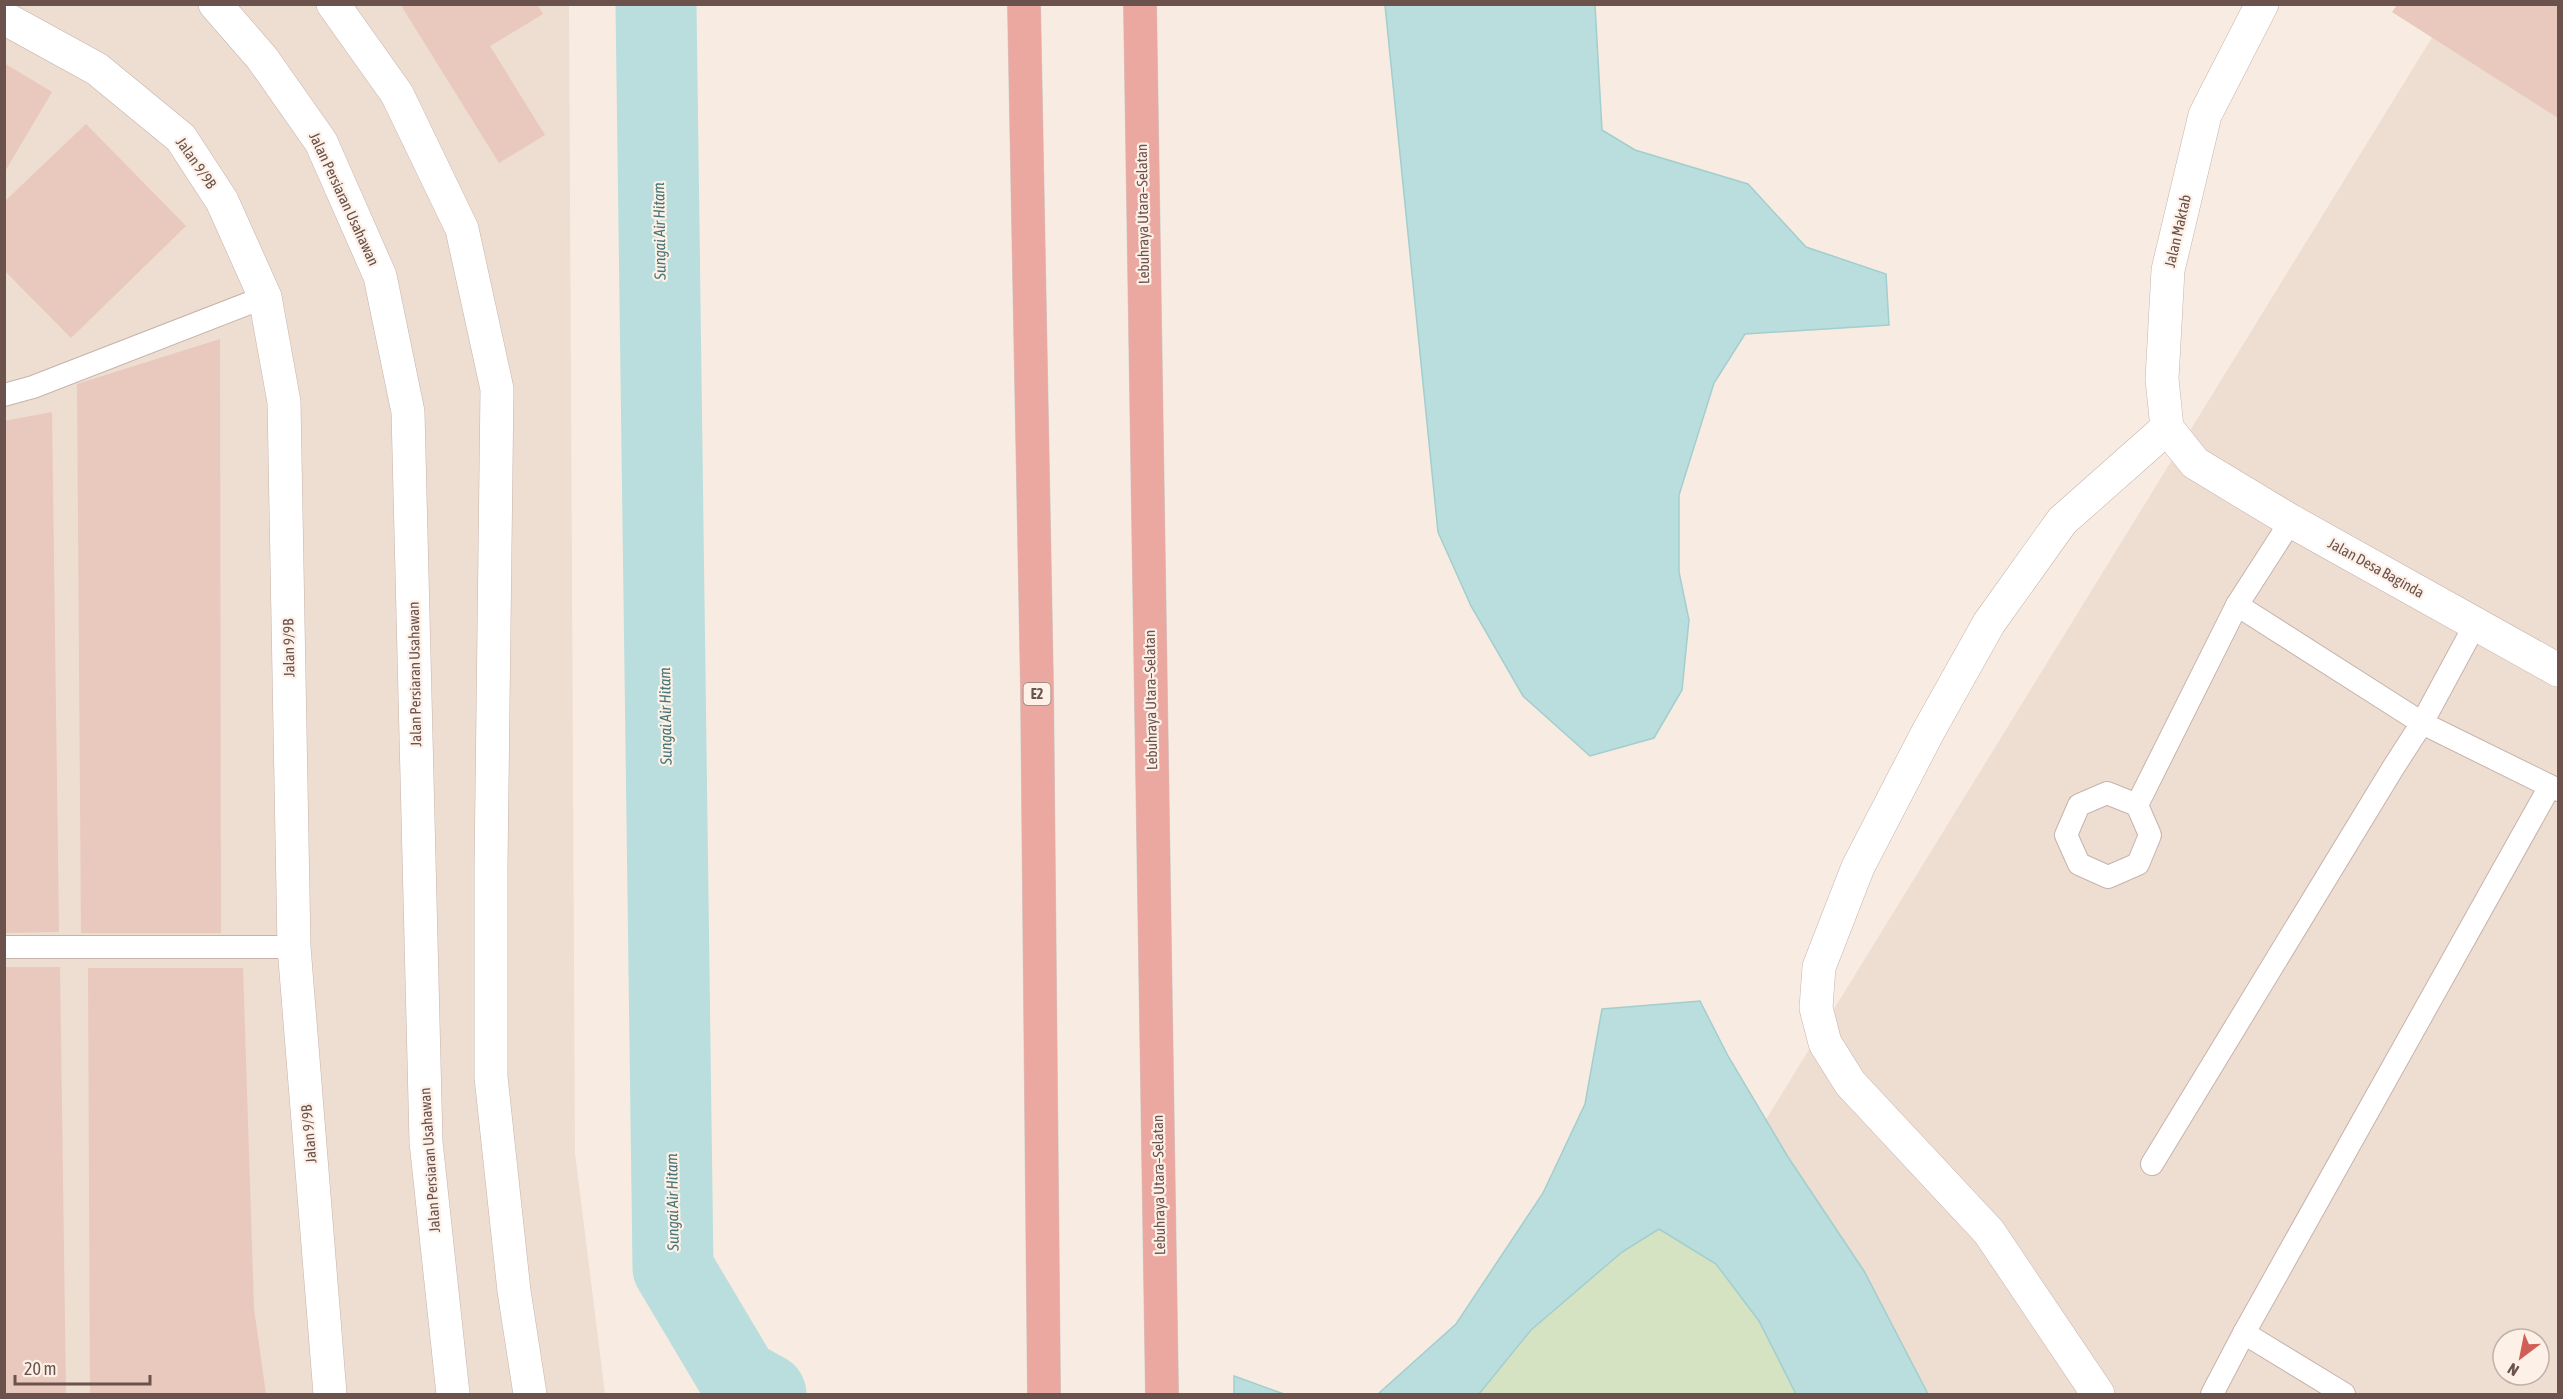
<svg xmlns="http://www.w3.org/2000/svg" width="2563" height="1399" viewBox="0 0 2563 1399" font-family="'Asap Condensed',sans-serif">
  <rect width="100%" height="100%" fill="#f8ece2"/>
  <!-- residential -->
  <g fill="#eeddd1" fill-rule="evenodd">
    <polygon points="5,5 569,5 575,1153 605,1394 5,1394"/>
    <path d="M 2452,5 L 2558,5 L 2558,1394 L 1597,1394 ZM 2503,1339 L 2539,1339 L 2539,1375 L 2503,1375 Z"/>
  </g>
  <!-- green -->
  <polygon fill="#d5e3c3" points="1659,1229 1716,1264 1759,1321 1796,1394 1479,1394 1531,1330 1622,1252"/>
  <!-- water -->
  <g fill="#badedd" stroke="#a2cece" stroke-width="1.5">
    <polygon points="1385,5 1595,5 1602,130 1635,150 1748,184 1806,247 1886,274 1889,325 1745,334 1714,383 1679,495 1679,572 1689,620 1682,690 1654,738 1590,756 1523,696 1471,606 1438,532"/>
    <polygon points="1700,1001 1728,1056 1788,1157 1864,1271 1928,1394 1796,1394 1759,1321 1716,1264 1659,1229 1622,1252 1531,1330 1479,1394 1378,1394 1456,1324 1543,1193 1585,1104 1602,1009"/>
    <polygon points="1234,1376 1284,1394 1234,1394"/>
  </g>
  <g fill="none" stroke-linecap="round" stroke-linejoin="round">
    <!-- river -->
    <polyline stroke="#badedd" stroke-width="81" points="656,4 673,1268 739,1379 766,1394"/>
  </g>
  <!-- building -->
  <g fill="#e9c8bd">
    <polygon points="407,4 537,4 543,14 490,46 545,135 499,163 402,7"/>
    <polygon points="2397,5 2558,5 2558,118 2392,12"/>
    <polygon points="4,63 52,92 4,173"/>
    <polygon points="86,124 186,226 71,338 4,270 4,202"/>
    <polygon points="220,339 221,933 81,933 77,384"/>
    <polygon points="52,412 59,932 4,933 4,421"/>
    <polygon points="4,967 60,967 66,1394 4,1394"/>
    <polygon points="88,968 243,968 254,1309 266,1394 90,1394"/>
  </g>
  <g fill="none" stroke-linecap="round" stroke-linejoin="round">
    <!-- service casing -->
    <g stroke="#c7b3ab" stroke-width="24">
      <g id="service">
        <polyline points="4,395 33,387 265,297"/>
        <polyline points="2476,623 2422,723 2558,790"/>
        <polygon points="2107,793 2137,805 2150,835 2138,864 2108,877 2079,864 2066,835 2079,805"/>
        <polyline points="2137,805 2237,605 2291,521"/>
        <polyline points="4,947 294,947"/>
        <polyline points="2152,1164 2393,768 2422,723 2237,605"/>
        <polyline points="2244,1333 2344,1394"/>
        <polyline points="2212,1394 2244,1333 2550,786"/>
      </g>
    </g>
    <!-- minor casing -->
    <g stroke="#c7b3ab" stroke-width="34">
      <g id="minor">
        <polyline points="4,18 97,69 181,138 222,201 265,297 284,402 294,947 330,1394"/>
        <polyline points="2098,1394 1989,1232 1850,1083 1825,1043 1816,1008 1819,967 1858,867 1928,732 1989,623 2062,521 2167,428"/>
      </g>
    </g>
    <!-- tertiary casing -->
    <g stroke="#c7b3ab" stroke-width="34">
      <g id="tertiary">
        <polyline points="215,4 262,58 321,142 380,276 408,412 426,1142 453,1394"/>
        <polyline points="333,4 397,94 462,229 497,389 491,867 491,1077 514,1291 530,1394"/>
        <polyline points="2262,4 2205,115 2168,270 2162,379 2167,428 2195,463 2291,521 2558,670"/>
      </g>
    </g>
    <!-- motorway casing -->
    <g stroke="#d3cbc9" stroke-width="34">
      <g id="motorway">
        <polyline points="1024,4 1037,687 1044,1394"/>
        <polyline points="1140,4 1162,1394"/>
      </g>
    </g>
    <!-- service -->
    <use href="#service" stroke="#fff" stroke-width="22"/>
    <!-- minor -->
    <use href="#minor" stroke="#fff" stroke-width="33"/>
    <!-- tertiary -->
    <use href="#tertiary" stroke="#fff" stroke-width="33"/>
    <!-- motorway -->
    <use href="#motorway" stroke="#eaa8a1" stroke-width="33"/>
  </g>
  <g text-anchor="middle" stroke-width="4.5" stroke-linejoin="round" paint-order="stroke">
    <!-- shield labels -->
    <rect fill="#fcf0e7" stroke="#97817a" stroke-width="1.5" x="1023.5" y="683" width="27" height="22" rx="4.5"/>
    <g font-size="14" font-weight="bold" fill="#6c524c">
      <text x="1037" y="699">E2</text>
    </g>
    <!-- street labels -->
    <g font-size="15" fill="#6c524c" stroke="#fcf0e7">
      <text transform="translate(196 163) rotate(55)" y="5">Jalan 9/9B</text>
      <text transform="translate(344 199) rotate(65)" y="5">Jalan Persiaran Usahawan</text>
      <text transform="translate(1143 214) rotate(-91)" y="5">Lebuhraya Utara–Selatan</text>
      <text transform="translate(2178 231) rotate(-77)" y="5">Jalan Maktab</text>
      <text transform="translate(2376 568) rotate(29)" y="5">Jalan Desa Baginda</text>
      <text transform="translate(289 648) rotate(-91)" y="5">Jalan 9/9B</text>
      <text transform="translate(415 674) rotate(-91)" y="5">Jalan Persiaran Usahawan</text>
      <text transform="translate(1151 700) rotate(-91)" y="5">Lebuhraya Utara–Selatan</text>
      <text transform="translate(309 1134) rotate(-95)" y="5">Jalan 9/9B</text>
      <text transform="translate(430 1160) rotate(-94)" y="5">Jalan Persiaran Usahawan</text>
      <text transform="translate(1159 1185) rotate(-91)" y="5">Lebuhraya Utara–Selatan</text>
    </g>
    <!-- water labels -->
    <g font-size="16" font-style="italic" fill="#477676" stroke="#fcf0e7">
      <text transform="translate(659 231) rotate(-91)" y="6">Sungai Air Hitam</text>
      <text transform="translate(665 716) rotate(-91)" y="6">Sungai Air Hitam</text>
      <text transform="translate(672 1202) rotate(-91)" y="6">Sungai Air Hitam</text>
    </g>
  </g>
  <!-- border -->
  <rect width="2563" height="1399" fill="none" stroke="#6c524c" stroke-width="12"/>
  <!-- north arrow -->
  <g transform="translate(2521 1357) rotate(212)"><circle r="28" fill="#fcf0e7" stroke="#c2b1a9" stroke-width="1.5"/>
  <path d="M0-4.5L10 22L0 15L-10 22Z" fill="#d15f58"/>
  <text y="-9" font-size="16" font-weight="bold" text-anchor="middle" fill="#6c524c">N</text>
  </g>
  <!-- scale -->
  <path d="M15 1375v9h135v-9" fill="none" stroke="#6c524c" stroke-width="3"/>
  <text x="24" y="1375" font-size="18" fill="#6c524c" stroke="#fcf0e7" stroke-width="4.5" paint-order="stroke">20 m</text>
</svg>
